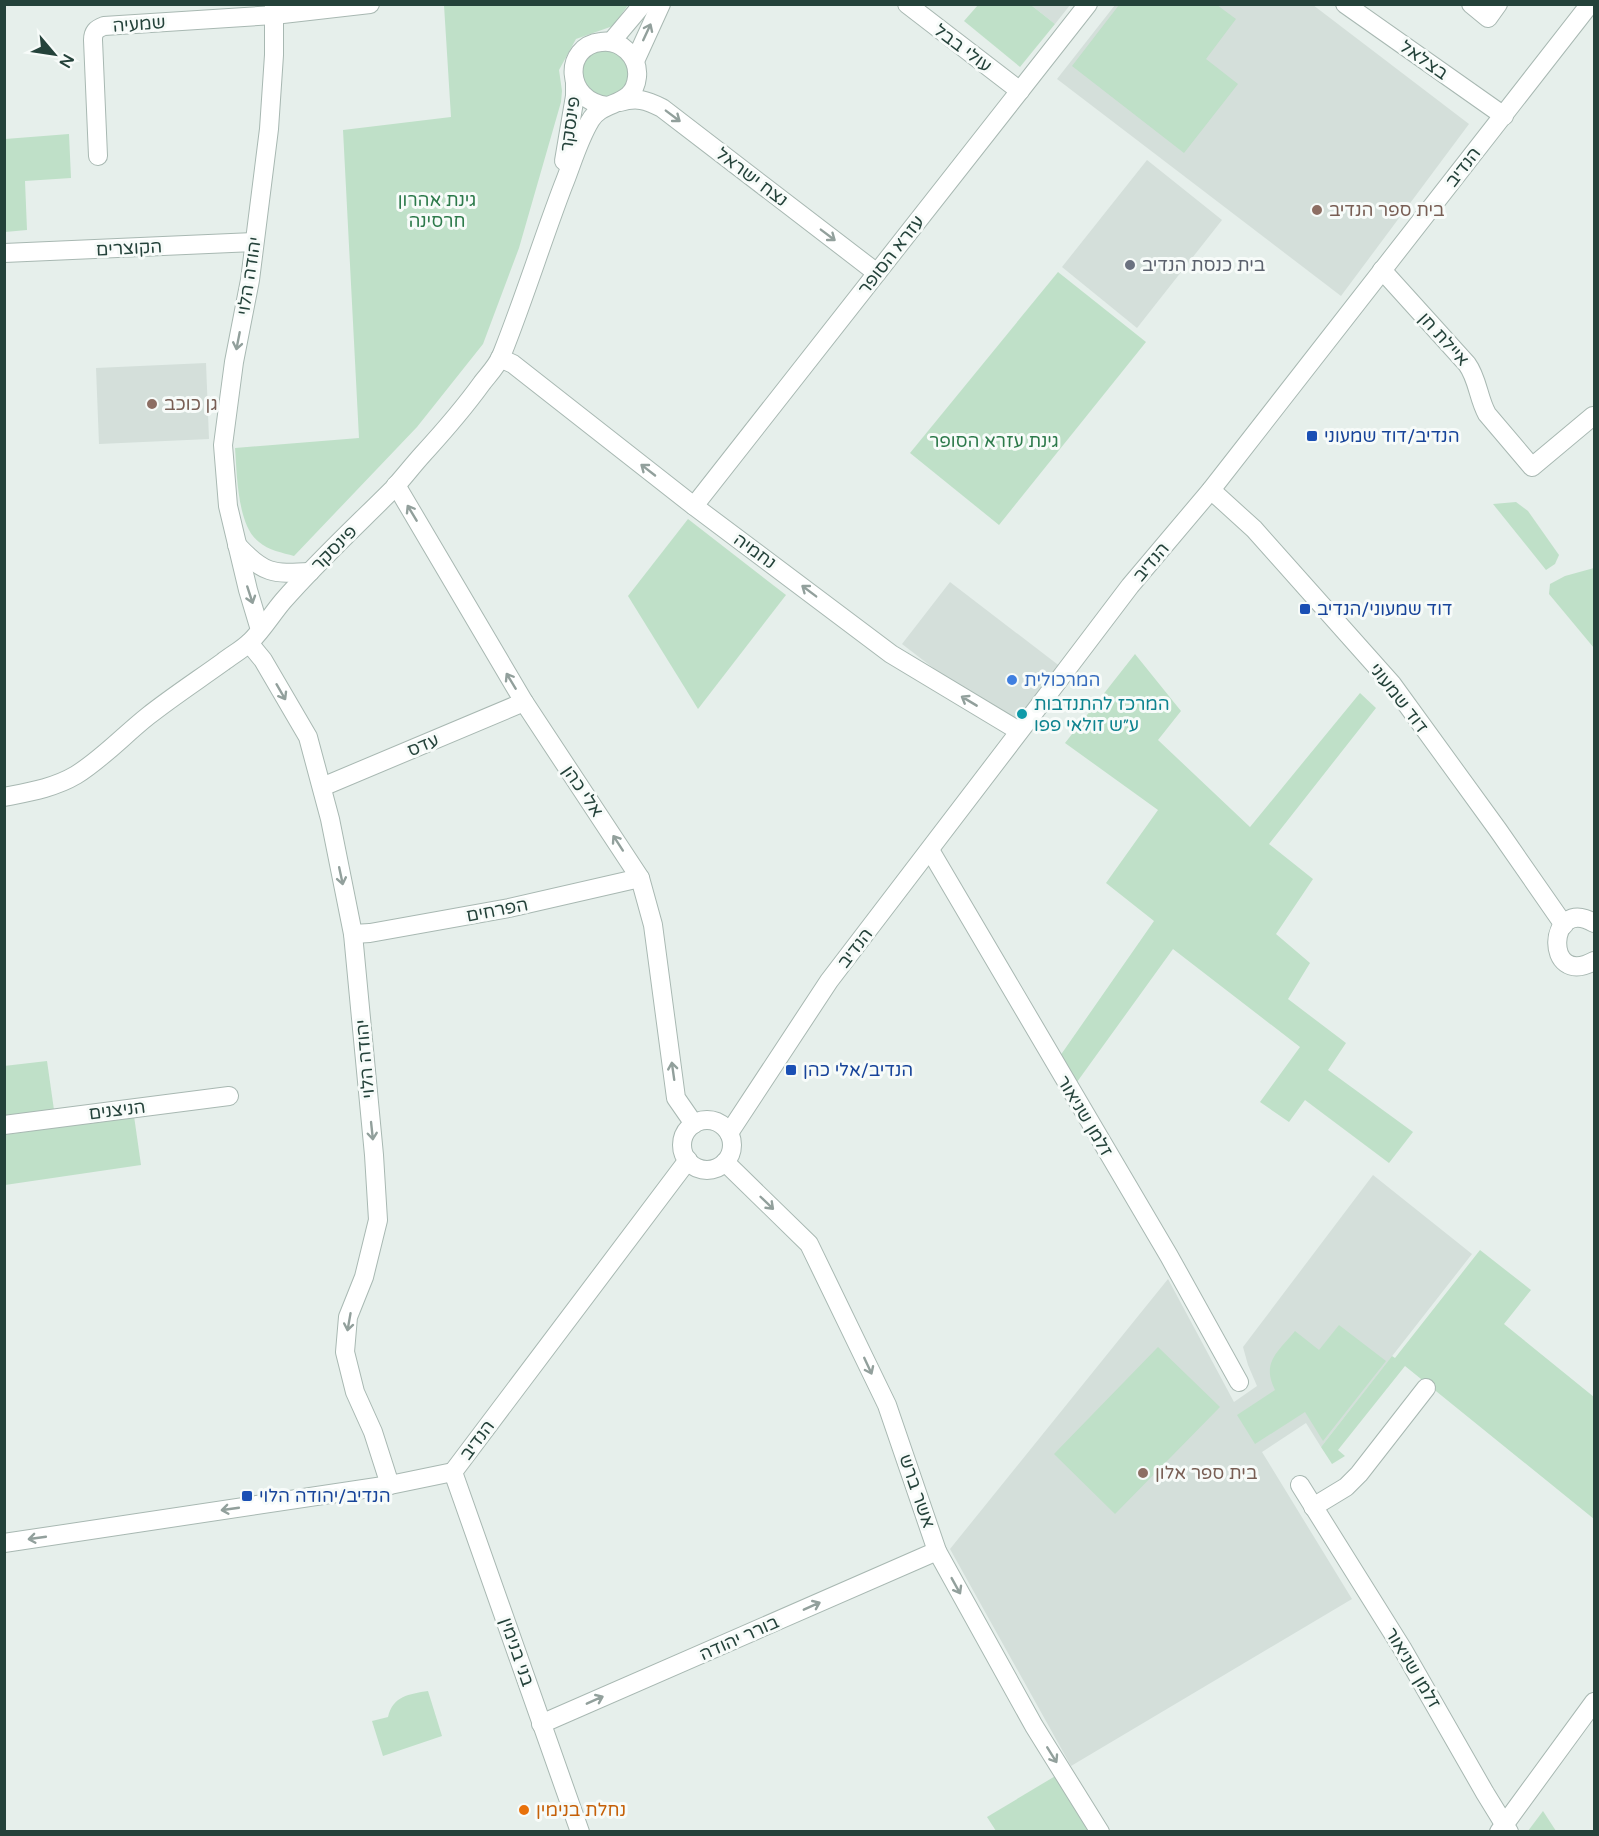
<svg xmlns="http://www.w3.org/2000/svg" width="1599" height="1836" viewBox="0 0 1599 1836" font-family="'Varela Round','Noto Sans Hebrew',sans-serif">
  <rect width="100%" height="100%" fill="#e6efeb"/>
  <!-- built -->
  <g fill="#d4dfda">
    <polygon points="1031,5 1070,5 1055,24"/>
    <polygon points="1115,5 1313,5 1469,124 1341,296 1057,79"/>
    <polygon points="1147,160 1222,220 1137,328 1062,267"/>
    <polygon points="206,363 209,439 99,444 96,368"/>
    <polygon points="950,582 1070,674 1022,736 902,644"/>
    <polygon points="1373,1175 1472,1254 1321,1447 1306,1423 1262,1452 1352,1599 1071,1766 950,1549 1168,1279 1234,1402 1257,1386 1248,1365 1243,1347"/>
  </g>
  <!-- green -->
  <g fill="#bfe0c8">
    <path d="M 444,5 L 628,5 L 613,26 L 576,39 L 559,70 L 562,91 L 561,102 L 519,248 L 483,344 L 417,427 L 294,556 C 283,553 268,550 259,542 C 237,526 237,473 235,448 L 359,438 L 343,130 L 451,117 Z"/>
    <polygon points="1031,5 1055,24 1020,67 964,21 978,5"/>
    <polygon points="1119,5 1217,5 1236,19 1206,59 1238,84 1184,153 1072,66"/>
    <polygon points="614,49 630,67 629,84 610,98 587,91 581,68 589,53"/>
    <polygon points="69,134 71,178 25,181 27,230 5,232 5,139"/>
    <polygon points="1058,272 1146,342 999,525 910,453"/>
    <polygon points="1516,502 1528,511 1559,555 1555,564 1546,570 1493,504"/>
    <polygon points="688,519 786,595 698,709 628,596"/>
    <polygon points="1594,568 1594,648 1549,594 1550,584 1565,576"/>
    <polygon points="1135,654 1181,711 1158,740 1250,827 1360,693 1376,708 1269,844 1313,879 1276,934 1310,963 1288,999 1346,1043 1328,1070 1413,1132 1389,1163 1305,1100 1289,1122 1260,1102 1300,1047 1173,949 1077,1082 1060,1056 1154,921 1106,883 1158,810 1065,743"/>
    <polygon points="47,1061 54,1110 5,1115 4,1066"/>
    <polygon points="134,1116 141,1165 5,1185 4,1135"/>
    <polygon points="1480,1250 1531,1290 1504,1324 1594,1397 1594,1519 1405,1366 1338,1450 1345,1456 1332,1464 1321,1447 1392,1356 1395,1358"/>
    <path d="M 1339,1325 L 1386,1361 L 1323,1441 L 1305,1412 L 1255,1444 L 1237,1415 L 1275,1390 C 1261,1362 1278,1352 1295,1331 L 1319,1350 Z"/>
    <polygon points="1158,1347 1220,1407 1115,1514 1054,1454"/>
    <path d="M 428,1691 L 442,1736 L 383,1756 L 372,1721 L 388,1717 C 393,1696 409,1694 428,1691 Z"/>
    <polygon points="1057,1775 1093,1831 996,1831 987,1817"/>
    <polygon points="1543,1811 1556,1831 1528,1831"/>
  </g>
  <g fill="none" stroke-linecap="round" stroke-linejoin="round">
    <!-- minor casing -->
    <g stroke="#a8b8b2" stroke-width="20">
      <g id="minor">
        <polyline points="907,4 1020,91"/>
        <polyline points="1345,4 1504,116"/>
        <polyline points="1471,4 1488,18 1498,4"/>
        <path d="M 620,102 C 637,97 646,100 662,108 L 877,273"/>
        <path d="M 98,156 L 93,40 C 93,32 96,29 104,26 L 274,15 L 370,4"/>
        <polyline points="4,253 254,242"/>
        <path d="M 1382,270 L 1467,364 C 1478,379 1478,398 1487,414 L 1532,467 L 1593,416"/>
        <polyline points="500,358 513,364 694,506 891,654 1019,731"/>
        <polyline points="396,485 524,702 640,878 653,925 676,1098 694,1124"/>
        <polyline points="1211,490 1254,529 1392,684 1498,830 1564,925"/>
        <polyline points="694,506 1088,4"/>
        <path d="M 237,545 C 264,574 272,574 310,572"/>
        <polyline points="260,630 248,590 228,506 223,445 234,362 250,280 269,129 274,55 274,4"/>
        <polyline points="249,643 263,660 308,737 330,819 353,934 374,1155 378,1220 364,1277 348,1317 345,1352 355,1392 373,1432 390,1485"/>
        <polyline points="322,787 524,702"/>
        <path d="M 1594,923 C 1547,895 1543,989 1594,961"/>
        <polyline points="353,934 370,933 509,908 640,878"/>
        <polyline points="4,1125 229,1096"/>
        <polyline points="725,1162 809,1244 887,1405 937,1551 1034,1726 1100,1832"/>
        <polyline points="1313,1507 1346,1487 1359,1474 1426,1388"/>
        <polyline points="4,1543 390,1485 453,1472"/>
        <polyline points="541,1724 937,1551"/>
        <polyline points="1499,1832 1594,1702"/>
      </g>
    </g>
    <!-- tertiary casing -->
    <g stroke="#a8b8b2" stroke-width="20">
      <g id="tertiary">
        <polyline points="611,42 643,4"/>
        <polyline points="635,61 661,4"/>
        <polyline points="564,161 575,96 575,83"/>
        <path d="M 4,797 C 29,792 54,788 76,775 C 102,759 124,735 148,716 C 172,697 198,680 223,662 C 232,655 243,649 251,641 C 263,629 272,614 283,601 C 318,561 356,526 393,489 C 403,478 413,465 423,454 C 444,431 464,408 482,383 C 489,374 498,365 502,354 C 524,299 542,241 563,186 C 572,164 578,141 590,121 C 602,99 634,108 637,77 C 639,57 621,39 601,42 C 563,46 564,101 607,106"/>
        <polyline points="930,850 1169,1256 1239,1382"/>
        <circle cx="707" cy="1145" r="25"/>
        <polyline points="729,1133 829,981 1058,681 1130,586 1211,490 1590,4"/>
        <polyline points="1300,1485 1402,1648 1485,1793 1509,1832"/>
        <polyline points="580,1832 453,1472 688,1160"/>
      </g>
    </g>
    <!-- minor -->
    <use href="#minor" stroke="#fff" stroke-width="18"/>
    <!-- tertiary -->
    <use href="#tertiary" stroke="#fff" stroke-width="18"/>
  </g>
  <!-- one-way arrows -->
  <defs><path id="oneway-shaft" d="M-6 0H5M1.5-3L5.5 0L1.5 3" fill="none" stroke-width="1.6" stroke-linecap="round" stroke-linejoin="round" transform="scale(1.5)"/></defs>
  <g stroke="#92a09c">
    <use href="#oneway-shaft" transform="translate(647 32) rotate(-65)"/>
    <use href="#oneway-shaft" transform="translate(673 116) rotate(37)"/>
    <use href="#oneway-shaft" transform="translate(828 235) rotate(37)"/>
    <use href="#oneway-shaft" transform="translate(238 341) rotate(101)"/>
    <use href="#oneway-shaft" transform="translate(648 470) rotate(-142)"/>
    <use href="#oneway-shaft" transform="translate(412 513) rotate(-121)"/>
    <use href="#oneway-shaft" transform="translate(809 591) rotate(-143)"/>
    <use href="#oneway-shaft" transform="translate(250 595) rotate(72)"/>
    <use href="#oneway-shaft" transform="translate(511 681) rotate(-121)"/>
    <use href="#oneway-shaft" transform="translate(281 692) rotate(60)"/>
    <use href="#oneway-shaft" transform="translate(969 701) rotate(-149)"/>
    <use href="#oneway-shaft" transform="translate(618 843) rotate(-123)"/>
    <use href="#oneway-shaft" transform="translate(341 876) rotate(78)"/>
    <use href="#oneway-shaft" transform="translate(673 1071) rotate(-98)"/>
    <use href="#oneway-shaft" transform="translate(372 1131) rotate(84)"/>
    <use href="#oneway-shaft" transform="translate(767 1203) rotate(44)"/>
    <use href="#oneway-shaft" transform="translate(349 1322) rotate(100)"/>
    <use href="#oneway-shaft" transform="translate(868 1366) rotate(65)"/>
    <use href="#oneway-shaft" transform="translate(230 1509) rotate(172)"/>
    <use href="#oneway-shaft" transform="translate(37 1538) rotate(172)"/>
    <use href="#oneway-shaft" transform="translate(956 1586) rotate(61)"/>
    <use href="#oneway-shaft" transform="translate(812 1606) rotate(-24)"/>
    <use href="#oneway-shaft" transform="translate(595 1700) rotate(-24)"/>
    <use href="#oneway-shaft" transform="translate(1052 1755) rotate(58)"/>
  </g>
  <!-- markers -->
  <g fill="#8d6e63" stroke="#f7fbf9" stroke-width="2">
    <circle cx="1317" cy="210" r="6"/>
    <circle cx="152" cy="404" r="6"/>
    <circle cx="1143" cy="1473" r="6"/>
  </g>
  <circle fill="#6b7280" stroke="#f7fbf9" stroke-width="2" cx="1130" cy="265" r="6"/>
  <g fill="#1a4fb4" stroke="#f7fbf9" stroke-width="2">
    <rect x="1306" y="430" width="12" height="12" rx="3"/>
    <rect x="1299" y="603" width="12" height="12" rx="3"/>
    <rect x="785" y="1064" width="12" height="12" rx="3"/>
    <rect x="241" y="1490" width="12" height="12" rx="3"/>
  </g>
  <circle fill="#3f7fe0" stroke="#f7fbf9" stroke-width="2" cx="1012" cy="680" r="6"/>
  <circle fill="#0f9aa8" stroke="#f7fbf9" stroke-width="2" cx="1022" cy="714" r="6"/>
  <circle fill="#e8710a" stroke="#f7fbf9" stroke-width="2" cx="524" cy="1810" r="6"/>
  <g text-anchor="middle" stroke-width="6" stroke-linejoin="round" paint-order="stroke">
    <!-- street labels -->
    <g font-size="18" fill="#24423a" stroke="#f7fbf9">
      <text transform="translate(139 24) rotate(-4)" y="6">שמעיה</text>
      <text transform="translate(963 48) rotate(37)" y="6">עולי בבל</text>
      <text transform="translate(1424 60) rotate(35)" y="6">בצלאל</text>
      <text transform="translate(570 124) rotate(-82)" y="6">פינסקר</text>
      <text transform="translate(1463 167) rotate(-52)" y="6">הנדיב</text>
      <text transform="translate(752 177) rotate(37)" y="6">נצח ישראל</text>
      <text transform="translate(129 248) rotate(-3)" y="6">הקוצרים</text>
      <text transform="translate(891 255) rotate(-52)" y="6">עזרא הסופר</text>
      <text transform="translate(249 276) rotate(-81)" y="6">יהודה הלוי</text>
      <text transform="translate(1444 339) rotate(48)" y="6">איילת חן</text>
      <text transform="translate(334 548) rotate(-45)" y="6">פינסקר</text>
      <text transform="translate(755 551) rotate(36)" y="6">נחמיה</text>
      <text transform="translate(1151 562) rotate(-50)" y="6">הנדיב</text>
      <text transform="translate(1399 698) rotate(52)" y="6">דוד שמעוני</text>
      <text transform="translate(423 745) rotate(-23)" y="6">עדס</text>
      <text transform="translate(583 791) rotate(56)" y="6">אלי כהן</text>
      <text transform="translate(497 910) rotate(-11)" y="6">הפרחים</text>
      <text transform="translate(855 948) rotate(-52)" y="6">הנדיב</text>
      <text transform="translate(365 1059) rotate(-95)" y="6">יהודה הלוי</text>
      <text transform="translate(117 1110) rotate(-7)" y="6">הניצנים</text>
      <text transform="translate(1085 1116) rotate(59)" y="6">זלמן שניאור</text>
      <text transform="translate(477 1440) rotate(-53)" y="6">הנדיב</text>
      <text transform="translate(917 1491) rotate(71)" y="6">אשר ברש</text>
      <text transform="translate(739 1638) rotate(-24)" y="6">בורר יהודה</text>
      <text transform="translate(517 1652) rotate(71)" y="6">בני בנימין</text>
      <text transform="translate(1413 1668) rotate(59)" y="6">זלמן שניאור</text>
    </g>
    <!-- park labels -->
    <g font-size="18" fill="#2d7a4b" stroke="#f7fbf9">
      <text x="437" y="206">גינת אהרון<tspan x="437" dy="21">חרסינה</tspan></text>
      <text x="994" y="447">גינת עזרא הסופר</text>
    </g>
    <!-- education labels -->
    <g font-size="18" fill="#785e54" stroke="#f7fbf9" text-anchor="start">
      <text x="1329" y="216">בית ספר הנדיב</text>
      <text x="164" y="410">גן כוכב</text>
      <text x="1155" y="1479">בית ספר אלון</text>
    </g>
    <!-- worship labels -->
    <g font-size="18" fill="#5b616d" stroke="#f7fbf9" text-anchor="start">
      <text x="1142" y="271">בית כנסת הנדיב</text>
    </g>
    <!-- transit labels -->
    <g font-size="18" fill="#164399" stroke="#f7fbf9" text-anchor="start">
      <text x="1324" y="442">הנדיב/דוד שמעוני</text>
      <text x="1317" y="615">דוד שמעוני/הנדיב</text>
      <text x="803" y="1076">הנדיב/אלי כהן</text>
      <text x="259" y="1502">הנדיב/יהודה הלוי</text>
    </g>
    <!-- shop labels -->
    <g font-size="18" fill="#366cbe" stroke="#f7fbf9" text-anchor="start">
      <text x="1024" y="686">המרכולית</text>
    </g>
    <!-- culture labels -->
    <g font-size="18" fill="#0d838f" stroke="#f7fbf9" text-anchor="start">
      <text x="1034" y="710">המרכז להתנדבות<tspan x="1034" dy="21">ע״ש זולאי פפו</tspan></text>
    </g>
    <!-- food labels -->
    <g font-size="18" fill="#c56008" stroke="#f7fbf9" text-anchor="start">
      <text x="536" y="1816">נחלת בנימין</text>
    </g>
  </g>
  <!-- border -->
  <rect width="1599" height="1836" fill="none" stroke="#24423a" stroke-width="12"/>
  <!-- north arrow -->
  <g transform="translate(54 54) rotate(119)" stroke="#f7fbf9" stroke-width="4.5" paint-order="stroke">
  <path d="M0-4.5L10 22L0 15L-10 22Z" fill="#24423a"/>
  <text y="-9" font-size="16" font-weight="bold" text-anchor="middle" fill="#24423a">N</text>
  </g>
</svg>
